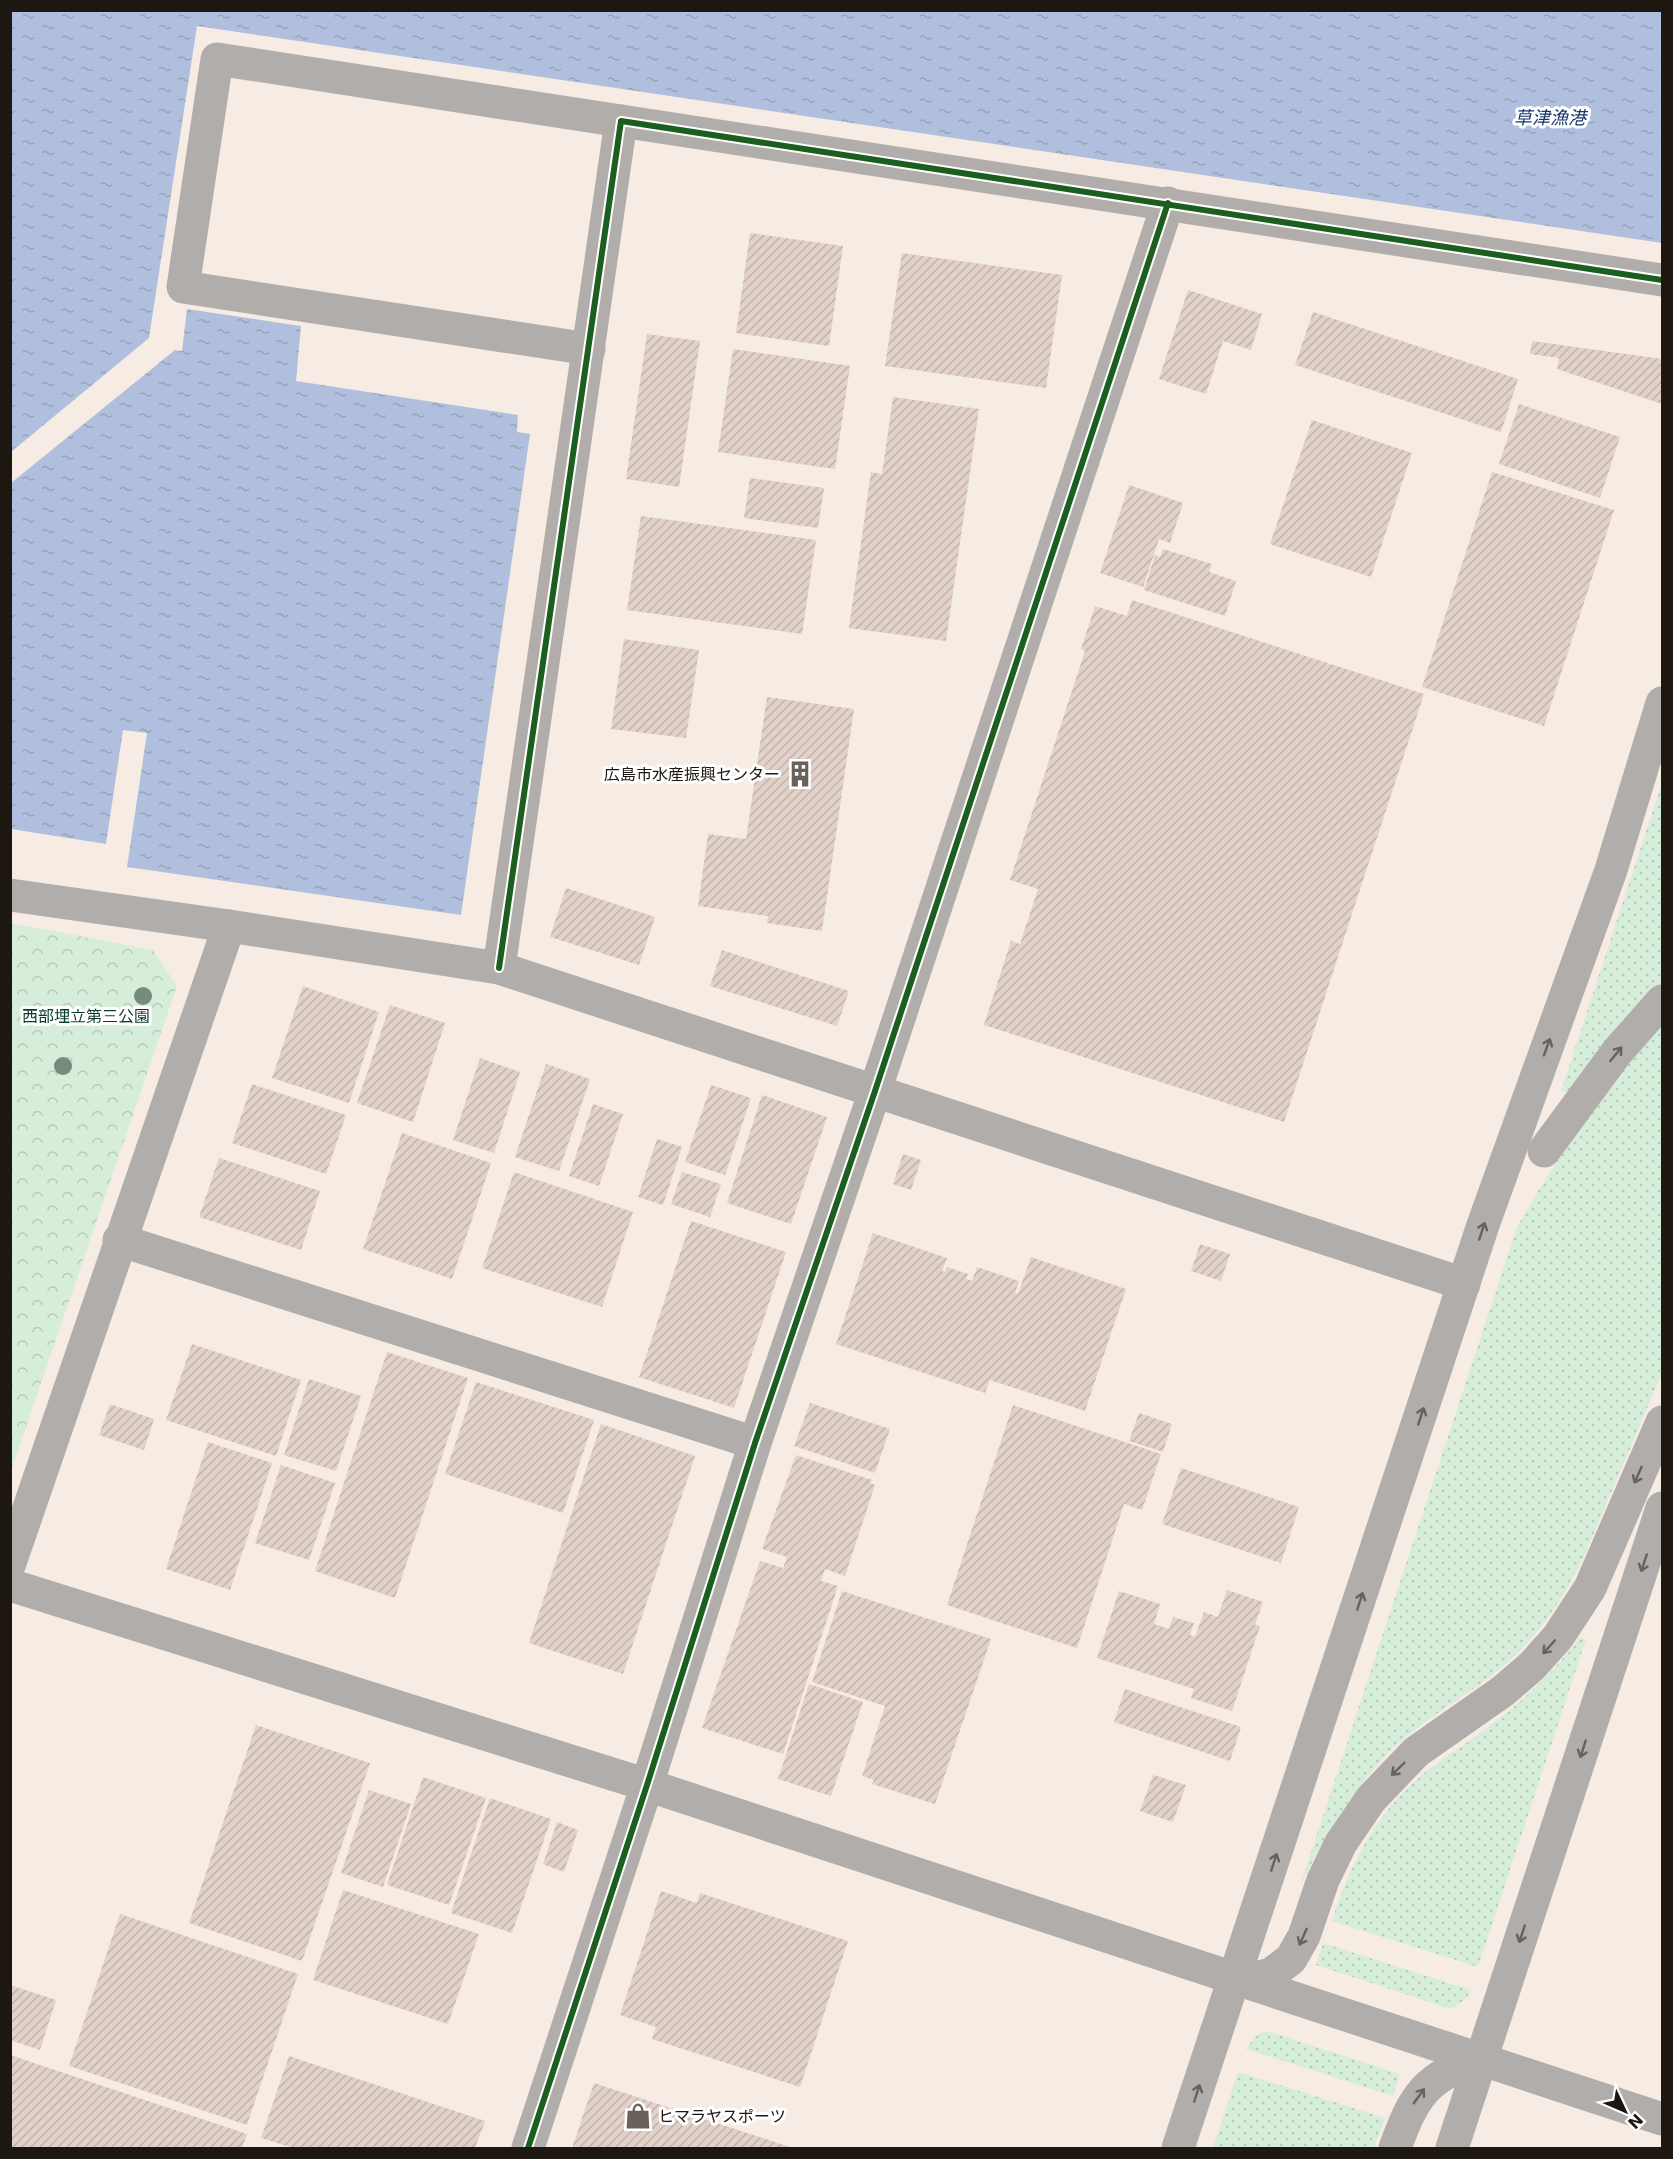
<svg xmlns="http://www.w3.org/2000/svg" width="1673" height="2159" viewBox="0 0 1673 2159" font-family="'DejaVu Sans','Noto Sans JP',sans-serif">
  <defs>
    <pattern id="grass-dots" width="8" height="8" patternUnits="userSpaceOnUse" patternTransform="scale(1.5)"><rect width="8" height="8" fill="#d6edda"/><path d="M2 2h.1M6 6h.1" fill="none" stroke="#b7caba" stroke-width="1.8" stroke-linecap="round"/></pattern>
    <pattern id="park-crowns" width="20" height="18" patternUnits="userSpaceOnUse" patternTransform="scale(1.5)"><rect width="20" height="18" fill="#d6edda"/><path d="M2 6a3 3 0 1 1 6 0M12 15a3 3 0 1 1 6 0" fill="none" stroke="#b7caba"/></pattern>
    <pattern id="water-ripples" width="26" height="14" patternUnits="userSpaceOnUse" patternTransform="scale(1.5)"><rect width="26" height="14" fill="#b0bfdd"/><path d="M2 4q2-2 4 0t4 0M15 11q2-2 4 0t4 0" fill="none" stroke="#97a3bd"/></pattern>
    <pattern id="building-hatch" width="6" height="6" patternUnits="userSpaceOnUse" patternTransform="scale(1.5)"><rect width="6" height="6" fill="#e1d1c8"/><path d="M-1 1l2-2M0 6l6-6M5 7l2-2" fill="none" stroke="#c1b3ab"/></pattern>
  </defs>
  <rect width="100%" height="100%" fill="#f7ece3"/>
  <!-- grass -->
  <g fill="url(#grass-dots)">
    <polygon points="1662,783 1662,982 1569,1093 1561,1091"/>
    <path d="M 1662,1023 L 1662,1373 L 1585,1554 C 1563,1601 1533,1645 1491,1676 C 1463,1697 1432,1715 1405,1738 C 1357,1780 1328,1830 1300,1886 L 1517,1227 C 1559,1154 1606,1085 1662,1023 Z"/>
    <path d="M 1580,1638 L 1586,1639 L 1478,1967 L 1332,1921 C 1347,1874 1367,1830 1402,1794 C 1429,1765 1462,1748 1492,1724 C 1526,1699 1554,1671 1580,1638 Z"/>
    <polygon points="1323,1943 1471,1990 1467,1998 1451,2009 1316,1965"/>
    <polygon points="1267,2031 1400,2074 1393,2096 1246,2049 1258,2034"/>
    <polygon points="1238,2072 1385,2118 1374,2148 1213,2148"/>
  </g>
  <!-- park -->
  <polygon fill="url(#park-crowns)" points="11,923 153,950 177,986 11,1471"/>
  <!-- water -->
  <g fill="url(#water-ripples)">
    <polygon points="11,10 1662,11 1662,243 197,26 149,338 11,452"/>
    <polygon points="187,309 301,326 296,381 518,415 517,432 530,434 461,915 127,867 147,733 123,730 106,844 11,829 11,483 175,350 182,351"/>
  </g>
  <!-- building -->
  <g fill="url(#building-hatch)">
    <polygon points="750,233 843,246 829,346 736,333"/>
    <polygon points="902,253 1062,275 1046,388 885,366"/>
    <polygon points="1188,290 1262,314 1251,350 1223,341 1206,394 1159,379"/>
    <polygon points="1313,312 1518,379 1501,432 1295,365"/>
    <polygon points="647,334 700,341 679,487 626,479"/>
    <polygon points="1532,341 1662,359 1662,404 1557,369 1559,358 1530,354"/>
    <polygon points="733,349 850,366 835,469 718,452"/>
    <polygon points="893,397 979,409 946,641 849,628 871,472 882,474"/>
    <polygon points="1519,404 1620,437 1600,498 1499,464"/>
    <polygon points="1312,420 1412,453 1371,577 1270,544"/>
    <polygon points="1492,472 1614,510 1544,726 1422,687"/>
    <polygon points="750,478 824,488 818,528 744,518"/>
    <polygon points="1129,485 1183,503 1170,543 1159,539 1143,587 1100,573"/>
    <polygon points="641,516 816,540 802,634 627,610"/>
    <polygon points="1163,549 1212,564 1209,572 1236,581 1225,616 1144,590 1155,555 1160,557"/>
    <polygon points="1132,600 1424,694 1284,1122 984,1025 1011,941 1020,944 1038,889 1010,880 1085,651 1081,649 1095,606 1127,616"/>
    <polygon points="624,639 699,650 686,738 611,729"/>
    <polygon points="767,697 854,709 822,931 767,923 768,916 698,906 708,834 746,839"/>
    <polygon points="566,888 655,917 639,965 550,937"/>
    <polygon points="722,950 849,991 837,1026 710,986"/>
    <polygon points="303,986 379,1012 349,1103 272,1078"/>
    <polygon points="390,1005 445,1023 413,1122 357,1103"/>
    <polygon points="480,1058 520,1072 494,1153 453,1140"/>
    <polygon points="546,1064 590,1079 559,1171 515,1157"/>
    <polygon points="252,1084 346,1115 326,1174 232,1143"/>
    <polygon points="711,1085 751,1098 725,1175 685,1162"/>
    <polygon points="762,1095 827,1117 791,1224 727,1203"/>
    <polygon points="593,1104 623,1114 599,1186 569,1176"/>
    <polygon points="402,1133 491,1163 452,1279 363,1249"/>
    <polygon points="657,1139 682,1147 663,1205 638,1197"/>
    <polygon points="903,1154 921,1160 911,1190 893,1184"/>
    <polygon points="219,1158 320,1191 301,1250 199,1217"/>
    <polygon points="514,1172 633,1212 602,1307 482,1268"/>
    <polygon points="682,1172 721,1184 710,1217 671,1204"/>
    <polygon points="691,1221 786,1252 734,1408 639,1377"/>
    <polygon points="873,1233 947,1258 942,1271 945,1272 947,1267 968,1274 966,1279 972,1281 977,1267 1019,1281 1015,1293 1018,1294 1031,1257 1126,1289 1085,1411 990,1380 985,1393 836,1344"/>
    <polygon points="1200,1244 1230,1254 1221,1281 1191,1271"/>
    <polygon points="192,1344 301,1380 276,1456 166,1420"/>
    <polygon points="387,1352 468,1378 395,1598 315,1571"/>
    <polygon points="309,1379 361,1396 336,1471 284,1455"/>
    <polygon points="476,1382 594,1420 563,1513 445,1474"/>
    <polygon points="810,1403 890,1429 875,1473 794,1446"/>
    <polygon points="110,1404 154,1419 144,1450 99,1435"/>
    <polygon points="1013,1405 1161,1454 1142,1510 1124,1504 1077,1648 947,1605"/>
    <polygon points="1139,1413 1172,1424 1163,1452 1129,1441"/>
    <polygon points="601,1424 695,1456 623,1674 529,1643"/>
    <polygon points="208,1442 272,1463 230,1590 166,1569"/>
    <polygon points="796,1455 872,1480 870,1483 875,1485 845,1576 825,1569 821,1581 838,1586 783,1754 702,1728 760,1561 783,1568 787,1557 762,1549"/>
    <polygon points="281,1465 335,1483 309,1560 255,1543"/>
    <polygon points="1181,1468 1299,1507 1281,1563 1162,1524"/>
    <polygon points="1227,1590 1263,1602 1255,1625 1260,1626 1232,1711 1191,1698 1194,1689 1097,1658 1119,1591 1160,1604 1154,1624 1169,1629 1173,1617 1194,1623 1190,1635 1195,1637 1204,1612 1218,1617"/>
    <polygon points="842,1591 991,1639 935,1804 872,1784 874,1780 862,1776 885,1706 812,1682"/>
    <polygon points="809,1684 863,1702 831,1796 778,1779"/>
    <polygon points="1125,1689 1241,1727 1230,1761 1114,1722"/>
    <polygon points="256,1725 370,1763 302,1961 189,1923"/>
    <polygon points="1153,1775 1186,1785 1173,1822 1140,1811"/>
    <polygon points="423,1777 486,1798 449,1905 387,1885"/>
    <polygon points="369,1790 411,1804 383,1887 341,1873"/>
    <polygon points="490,1798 551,1819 512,1933 451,1913"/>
    <polygon points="557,1822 578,1830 564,1872 543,1864"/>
    <polygon points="343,1890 479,1934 448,2024 313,1980"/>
    <polygon points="661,1891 697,1903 700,1893 848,1941 800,2087 652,2039 656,2027 620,2015"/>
    <polygon points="120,1914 298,1974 247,2125 69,2066"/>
    <polygon points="10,1985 56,2000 40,2050 10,2040"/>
    <polygon points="10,2055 247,2134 242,2148 10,2148"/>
    <polygon points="289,2056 485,2121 475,2148 293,2148 261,2138"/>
    <polygon points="594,2083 793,2148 572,2148"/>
  </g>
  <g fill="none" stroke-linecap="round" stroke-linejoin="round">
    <!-- minor -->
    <g stroke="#b1adaa" stroke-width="33">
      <polyline points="589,349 183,287 217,59 621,121"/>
      <polyline points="10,895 229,926 499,968 1464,1284"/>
      <polyline points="499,968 621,121 1662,280"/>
      <polyline points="1544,1151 1617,1052 1662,1001"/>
      <polyline points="119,1240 755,1443"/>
      <polyline points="10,1563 229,926"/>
      <polyline points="10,1585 647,1785 1662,2119"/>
      <polyline points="1237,1977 1256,1978 1271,1974 1291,1959 1304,1936 1323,1880 1341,1843 1371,1799 1416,1752 1503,1691 1532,1666 1558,1637 1590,1588 1662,1422"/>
      <polyline points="528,2148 647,1785 755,1443 875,1091 1168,203"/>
      <polyline points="1178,2148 1483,1225 1611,870 1662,703"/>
      <path d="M 1395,2148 C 1413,2098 1426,2074 1481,2060"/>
      <polyline points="1452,2148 1662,1508"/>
    </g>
    <!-- cycleway casing -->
    <g stroke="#fff" stroke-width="10">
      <g id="cycleway">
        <polyline points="499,968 621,121 1662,280"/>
        <polyline points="528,2148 647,1785 755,1443 875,1091 1168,203"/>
      </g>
    </g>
    <!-- cycleway -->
    <use href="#cycleway" stroke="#1b5e20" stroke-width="6"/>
  </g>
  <!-- trees -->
  <g fill="#758b7c">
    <circle cx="143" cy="996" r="9"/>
    <circle cx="63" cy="1066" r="9"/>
  </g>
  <!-- one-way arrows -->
  <defs><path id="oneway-shaft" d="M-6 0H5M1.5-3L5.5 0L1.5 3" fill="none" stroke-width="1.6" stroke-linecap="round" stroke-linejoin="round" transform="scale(1.5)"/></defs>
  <g stroke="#67625e">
    <use href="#oneway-shaft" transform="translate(1547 1047) rotate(-70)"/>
    <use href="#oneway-shaft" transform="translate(1616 1054) rotate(-51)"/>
    <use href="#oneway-shaft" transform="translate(1482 1231) rotate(-72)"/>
    <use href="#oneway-shaft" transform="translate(1421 1416) rotate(-72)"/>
    <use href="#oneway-shaft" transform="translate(1638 1475) rotate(114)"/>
    <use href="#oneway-shaft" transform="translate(1644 1563) rotate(108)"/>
    <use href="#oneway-shaft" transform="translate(1360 1601) rotate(-72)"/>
    <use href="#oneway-shaft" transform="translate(1549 1647) rotate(132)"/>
    <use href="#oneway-shaft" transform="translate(1583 1749) rotate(108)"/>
    <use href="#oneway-shaft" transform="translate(1398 1769) rotate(136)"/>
    <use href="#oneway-shaft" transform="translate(1274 1862) rotate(-72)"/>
    <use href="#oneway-shaft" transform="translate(1522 1934) rotate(108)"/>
    <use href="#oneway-shaft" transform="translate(1303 1937) rotate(114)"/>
    <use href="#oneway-shaft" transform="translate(1197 2093) rotate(-72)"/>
    <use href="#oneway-shaft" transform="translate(1419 2096) rotate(-54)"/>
  </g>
  <!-- icons -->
  <defs>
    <g id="building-bare" transform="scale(2.07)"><path d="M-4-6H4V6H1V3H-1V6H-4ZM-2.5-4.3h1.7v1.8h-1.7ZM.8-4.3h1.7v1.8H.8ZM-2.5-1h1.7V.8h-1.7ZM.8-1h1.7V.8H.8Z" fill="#69625a" stroke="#fff" stroke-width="2.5" paint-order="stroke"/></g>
    <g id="shop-bare" transform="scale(2.07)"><path d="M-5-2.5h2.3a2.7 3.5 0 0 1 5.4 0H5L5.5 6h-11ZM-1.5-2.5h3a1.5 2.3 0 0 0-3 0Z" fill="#69625a" stroke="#fff" stroke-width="2.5" paint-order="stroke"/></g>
  </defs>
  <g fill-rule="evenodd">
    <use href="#building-bare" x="800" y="774"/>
    <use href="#shop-bare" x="638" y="2116"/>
  </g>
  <g text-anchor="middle" stroke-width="6" stroke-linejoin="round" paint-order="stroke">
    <!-- poi labels -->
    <g font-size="16" fill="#1d1711" stroke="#fff" text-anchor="end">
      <text x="780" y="780">広島市水産振興センター</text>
      <text x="658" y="2122" text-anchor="start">ヒマラヤスポーツ</text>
    </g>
    <!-- park labels -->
    <g font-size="16" fill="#0b3c28" stroke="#fff">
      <text x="86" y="1022">西部埋立第三公園</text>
    </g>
    <!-- water labels -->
    <g font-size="18" font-style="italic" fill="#19366f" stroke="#fff">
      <text x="1550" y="124">草津漁港</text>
    </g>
  </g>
  <!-- border -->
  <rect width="1673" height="2159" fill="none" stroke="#1d1711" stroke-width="24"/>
  <!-- north arrow -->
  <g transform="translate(1625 2111) rotate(134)" stroke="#ffffff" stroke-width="4.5" paint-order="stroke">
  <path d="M0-4.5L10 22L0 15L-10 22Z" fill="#1d1711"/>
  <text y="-9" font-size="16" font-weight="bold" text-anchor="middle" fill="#1d1711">N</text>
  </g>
</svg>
